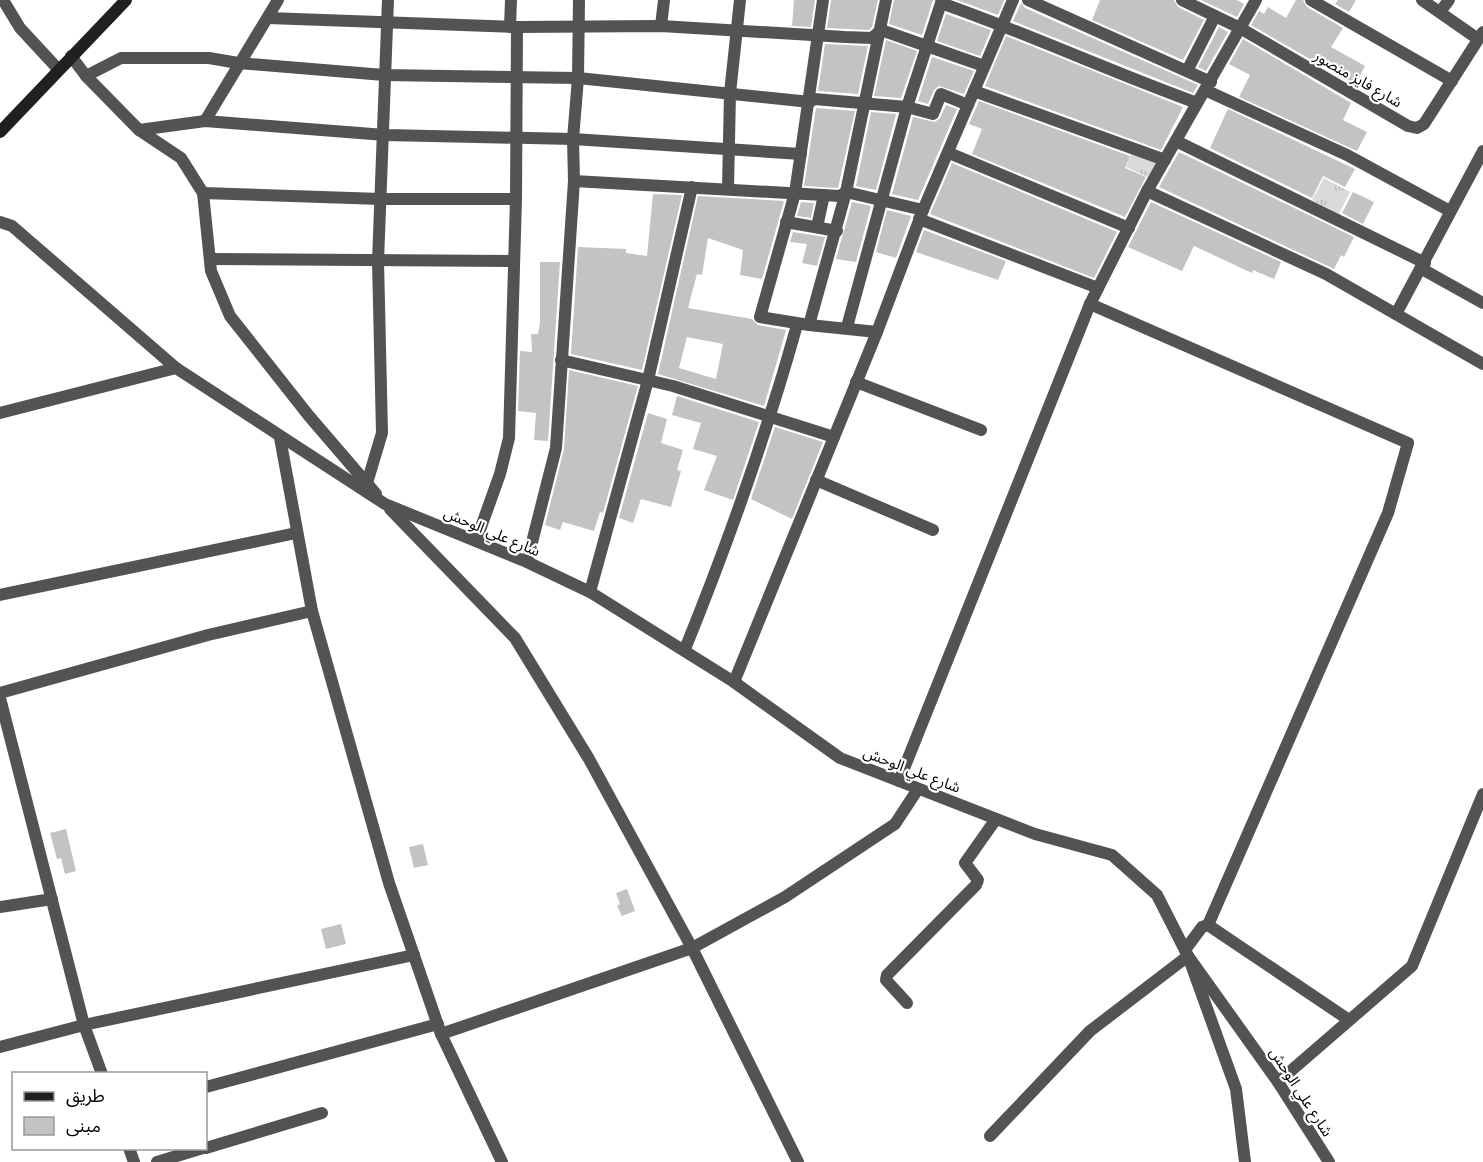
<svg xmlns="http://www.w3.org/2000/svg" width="1483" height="1162" viewBox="0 0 1483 1162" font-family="Mulish,'Noto Sans Arabic',sans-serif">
  <defs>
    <pattern id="grass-tufts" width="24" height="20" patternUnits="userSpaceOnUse" patternTransform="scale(1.5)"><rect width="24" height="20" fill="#dadada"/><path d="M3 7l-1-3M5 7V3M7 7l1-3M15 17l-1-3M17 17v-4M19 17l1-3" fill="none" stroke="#b9b9b9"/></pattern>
  </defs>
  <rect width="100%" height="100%" fill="#fff"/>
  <!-- grass -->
  <g fill="url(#grass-tufts)">
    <polygon points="1133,150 1159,161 1152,179 1126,167"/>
    <polygon points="1324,178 1350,192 1339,214 1312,200"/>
  </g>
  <!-- building -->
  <g fill="#c3c3c3" fill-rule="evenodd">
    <polygon points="794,0 815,0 811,27 792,26"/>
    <polygon points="831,0 878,0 872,27 869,30 827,28"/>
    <polygon points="894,0 933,0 922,35 889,24"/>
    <polygon points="957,0 1004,0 998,15"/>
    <polygon points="1100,0 1174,0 1178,7 1204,20 1183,60 1092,20"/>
    <polygon points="1201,0 1237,0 1244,4 1237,17"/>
    <polygon points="1296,0 1303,0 1307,7 1343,28 1331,47 1365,66 1355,85 1251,25 1259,11 1264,14 1268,7 1286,18"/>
    <polygon points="1338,0 1356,0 1349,12 1335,4"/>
    <polygon points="1021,3 1025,8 1198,85 1193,93 1013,21"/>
    <polygon points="946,14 991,30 980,56 937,41"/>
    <polygon points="1219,27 1228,32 1206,71 1198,67"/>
    <polygon points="1006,36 1183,107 1161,150 985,86"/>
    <polygon points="1243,39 1351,103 1343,120 1367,132 1357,151 1239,97 1250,75 1229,64"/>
    <polygon points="886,40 917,51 901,98 874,96"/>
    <polygon points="825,44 868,46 858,94 818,91"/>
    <polygon points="932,57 974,71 964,94 939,86 934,90 928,104 918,101"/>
    <polygon points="979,101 1130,156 1125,168 1146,177 1125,217 972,154 982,129 969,124"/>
    <polygon points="946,105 957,109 918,200 892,194 913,117 935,122 940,118"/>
    <polygon points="816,108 855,111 838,188 804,186"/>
    <polygon points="1228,109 1355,169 1345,187 1323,176 1312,198 1210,148"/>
    <polygon points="871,112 896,114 876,190 856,186"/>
    <polygon points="1179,152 1354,237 1344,257 1341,255 1334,269 1159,187"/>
    <polygon points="952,163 1117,232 1094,278 930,214"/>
    <polygon points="1353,192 1374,202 1363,224 1342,213"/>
    <polygon points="653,194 682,195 642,370 571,354 578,247 626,249 626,253 647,256"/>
    <path d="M 698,196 L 784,201 L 762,279 L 740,275 L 743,250 L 708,238 L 702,275 L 697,274 L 688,308 L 752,319 L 758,325 L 786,330 L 764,406 L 658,374 ZM 687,337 L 723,344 L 716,379 L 679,368 Z"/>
    <polygon points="801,202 814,203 811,218 797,216"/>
    <polygon points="852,202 871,206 856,262 836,259"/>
    <polygon points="1151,202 1281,262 1274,279 1253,270 1252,273 1194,246 1182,271 1128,247"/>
    <polygon points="887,210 911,216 896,258 876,252"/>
    <polygon points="924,230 1006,261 998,280 916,252"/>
    <polygon points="793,232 825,237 817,266 802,263 807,244 790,242"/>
    <polygon points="540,262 560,262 548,441 534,440 536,413 518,411 520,351 532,352 531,334 538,334 540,322"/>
    <polygon points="569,370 638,386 603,513 600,512 594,531 563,522 560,530 545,525 564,449"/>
    <polygon points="677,396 759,422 733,500 704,490 717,456 693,449 701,423 672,415"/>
    <polygon points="648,413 667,419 661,443 683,450 677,470 681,471 671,507 641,499 633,523 619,518"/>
    <polygon points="775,427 823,442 792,519 751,499"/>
    <polygon points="66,829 76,871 65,874 61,858 57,859 50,833"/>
    <polygon points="423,844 428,865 414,868 409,847"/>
    <polygon points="627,889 635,911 622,916 617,906 620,904 616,893"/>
    <polygon points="341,924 346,944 326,949 321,929"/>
  </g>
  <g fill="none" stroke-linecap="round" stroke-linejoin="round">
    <!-- minor -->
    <g stroke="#535353" stroke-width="12">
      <polyline points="3,0 20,28 58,69"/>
      <polyline points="823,0 795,193 760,317 809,325 846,192 886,0"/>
      <polyline points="1028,0 1211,82"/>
      <polyline points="1182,0 1240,28 1408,126 1417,128 1424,124 1483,32"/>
      <polyline points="1311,0 1452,81"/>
      <polyline points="1422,0 1478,39"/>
      <path d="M 941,3 C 1027,33 1111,72 1197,103"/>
      <polyline points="1440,12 1449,0"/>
      <polyline points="268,18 517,27 661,26 845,37 872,38 881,30 984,66"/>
      <polyline points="661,26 664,0"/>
      <polyline points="510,27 511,0"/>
      <polyline points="71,56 86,76 139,130 181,158 203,193 211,271 230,316 309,416 376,494"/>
      <polyline points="1187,71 1215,16"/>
      <polyline points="86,76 121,58 209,58 238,63 384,75 578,78 810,102 814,99 826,100 907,107 933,114 941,94 968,105"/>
      <polyline points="1205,90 1347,155 1450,211"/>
      <polyline points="974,91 1165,160"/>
      <polyline points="205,121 278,0"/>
      <polyline points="139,130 205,121 385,135 573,139 801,154"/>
      <polyline points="1176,141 1425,263"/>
      <polyline points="949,153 1129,228"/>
      <polyline points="574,181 840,196 846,192 923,210"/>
      <polyline points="728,188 730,93 740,0"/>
      <polyline points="1147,191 1326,274 1483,364"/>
      <polyline points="203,193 381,199 516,199"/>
      <polyline points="919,219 1098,288"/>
      <polyline points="0,222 12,226 176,368 385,504 527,562 590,592 734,682 840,758 1035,834 1112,855 1157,895 1188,956 1278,1082 1329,1162"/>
      <polyline points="786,222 837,231"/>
      <polyline points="817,227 824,195"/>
      <polyline points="210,259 514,261"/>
      <polyline points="1422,269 1483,303"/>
      <polyline points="1090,304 1408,443 1388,513 1208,925"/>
      <polyline points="1396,314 1483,151"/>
      <polyline points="809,325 877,332"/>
      <polyline points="847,327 907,107 942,0"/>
      <polyline points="561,360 673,386 834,437"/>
      <polyline points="856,382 981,430"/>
      <polyline points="0,413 176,368"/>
      <polyline points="280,438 312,611 389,883 441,1034 502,1162"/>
      <polyline points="816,480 933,530"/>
      <polyline points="367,483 382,433 378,261 388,0"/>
      <polyline points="390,509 515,638 589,759 692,948 798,1162"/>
      <polyline points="476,541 500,474 509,438 516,199 517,27"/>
      <polyline points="527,562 556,448 574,181 573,139 578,78 579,0"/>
      <polyline points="590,592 648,380 692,187"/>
      <polyline points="0,595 296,533"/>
      <path d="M 685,649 C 728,543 766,436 797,325"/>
      <polyline points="734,682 877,332 923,210 1013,0"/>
      <polyline points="0,693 208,635 312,611"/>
      <polyline points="0,698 84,1025 102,1074"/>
      <polyline points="899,781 1090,304 1147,191 1256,0"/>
      <polyline points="0,907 52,899"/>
      <polyline points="1185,950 1202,927 1208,925 1349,1020"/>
      <polyline points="907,1003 886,980 887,975 976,885 978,880 965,863 996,819"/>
      <polyline points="441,1034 692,948 785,897 895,824 918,789"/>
      <polyline points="0,1047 84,1025 414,955"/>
      <polyline points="1278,1082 1412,966 1483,794"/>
      <polyline points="206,1087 438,1024"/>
      <polyline points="990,1136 1090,1031 1188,956 1236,1089 1245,1162"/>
      <polyline points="129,1148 134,1162"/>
      <polyline points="206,1148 322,1113"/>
      <polyline points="157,1162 203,1148"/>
    </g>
    <!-- secondary -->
    <polyline stroke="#202020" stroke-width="12" points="0,132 126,0"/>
  </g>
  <g text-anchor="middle" stroke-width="4.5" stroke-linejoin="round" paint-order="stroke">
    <!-- street labels -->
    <g font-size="15" fill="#000" stroke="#fff">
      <text transform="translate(1358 79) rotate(30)" y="5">شارع فايز منصور</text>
      <text transform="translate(492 532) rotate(23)" y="5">شارع علي الوحش</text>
      <text transform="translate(912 770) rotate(21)" y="5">شارع علي الوحش</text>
      <text transform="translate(1301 1092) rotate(57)" y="5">شارع علي الوحش</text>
    </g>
  </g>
  <!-- legend -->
  <rect x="12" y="1072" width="195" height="78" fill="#ffffff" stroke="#999999" stroke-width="1.5"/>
  <rect x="24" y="1092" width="30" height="9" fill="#202020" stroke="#999999" stroke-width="1.5"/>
  <text x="66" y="1102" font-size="18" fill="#000000">طريق</text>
  <rect x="24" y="1117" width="30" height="18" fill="#c3c3c3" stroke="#999999" stroke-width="1.5"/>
  <text x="66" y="1132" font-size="18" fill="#000000">مبنى</text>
</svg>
